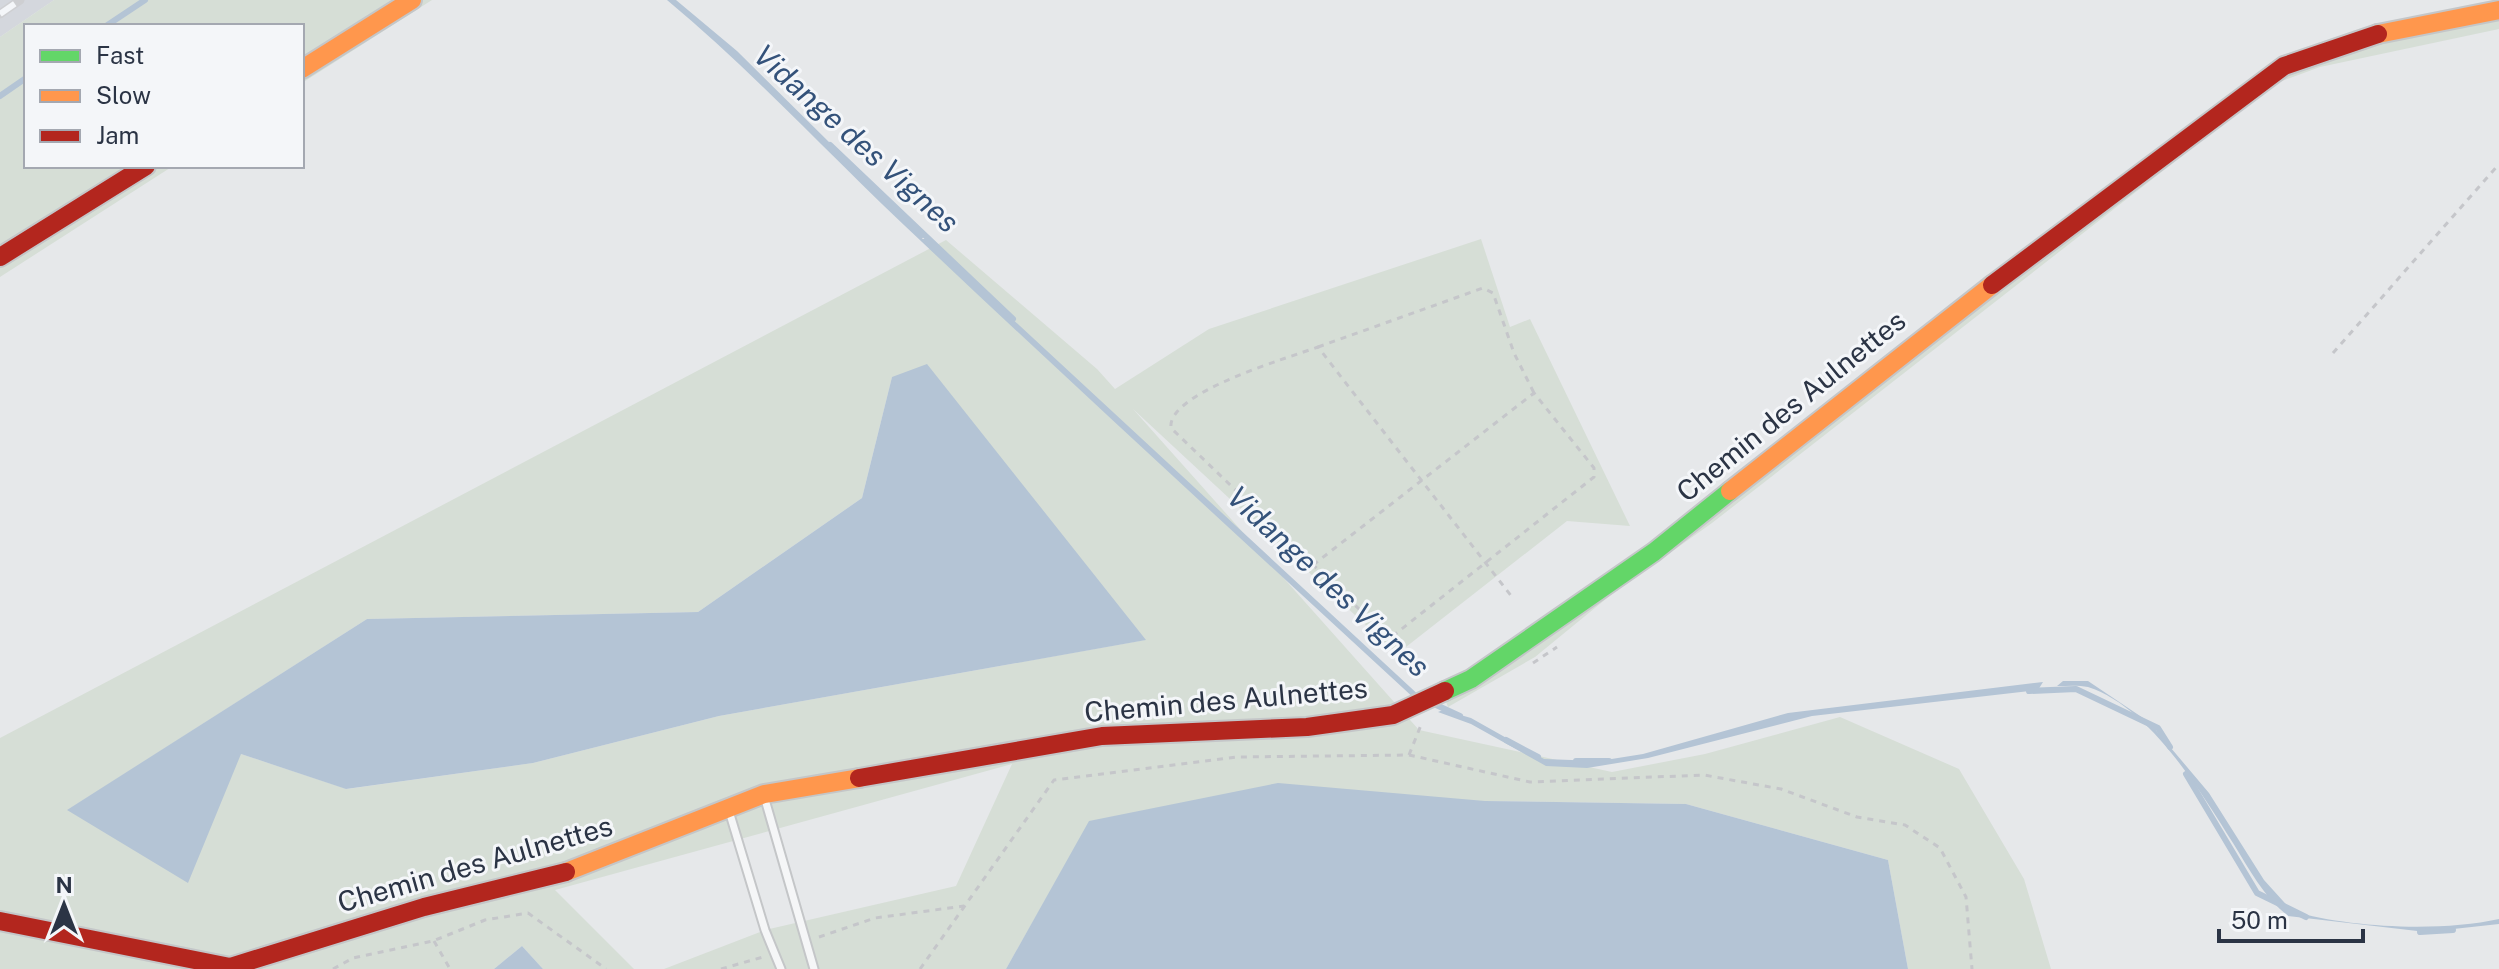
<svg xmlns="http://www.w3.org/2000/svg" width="2499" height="969" viewBox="0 0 2499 969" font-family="'Public Sans',sans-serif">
  <rect width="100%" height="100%" fill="#e6e8ea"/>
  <!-- built -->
  <polygon fill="#d4d7dd" points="0,0 54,0 0,37"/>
  <!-- green -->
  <g fill="#d6ded6" fill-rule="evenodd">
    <polygon points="54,0 432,0 302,83 302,26 26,26 26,166 173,166 0,277 0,37"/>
    <polygon points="2499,17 2499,29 2320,67 2274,84 1712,523 1612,594 1535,657 1448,707 1444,696 2289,66 2333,53"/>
    <path d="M 1481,239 L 1510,327 L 1530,319 L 1630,526 L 1567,521 L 1397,654 L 1133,409 L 1419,730 L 1612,772 L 1705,754 L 1840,717 L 1959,769 L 2024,879 L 2051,969 L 1908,969 L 1888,860 L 1686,804 L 1485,801 L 1090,821 L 1006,969 L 664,969 L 765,930 L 956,886 L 1012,764 L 555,890 L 634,969 L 543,969 L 522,946 L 494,969 L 0,969 L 0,738 L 946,240 L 1097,369 L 1115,389 L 1209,329 ZM 892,377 L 1145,640 L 719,716 L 533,763 L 347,789 L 241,754 L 68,810 L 367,619 L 698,612 L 862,498 Z"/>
  </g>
  <!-- water -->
  <g fill="#b4c4d5">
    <path d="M 667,0 L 676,0 L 737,51 L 924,236 L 922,239 L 926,239 L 1423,699 L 1416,700 C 1251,548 1085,396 922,242 C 836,162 757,75 667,0 Z"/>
    <polygon points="927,364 1146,640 719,716 533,763 346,789 241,754 188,883 67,810 367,619 698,612 862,498 892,377"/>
    <path d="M 2063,681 L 2088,681 L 2149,722 L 2209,793 L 2264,880 L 2292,911 C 2350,928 2440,932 2499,919 L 2499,924 L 2426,932 L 2288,916 C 2264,897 2249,869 2233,843 C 2200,791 2150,707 2088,687 C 2079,685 2067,686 2057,686 Z"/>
    <polygon points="2043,682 2038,690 1812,716 1648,758 1587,768 1546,766 1471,724 1438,712 1443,710 1471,718 1544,759 1599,761 1643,754 1788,713"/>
    <polygon points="1278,783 1485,801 1686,804 1888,860 1908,969 1006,969 1089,821"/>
    <polygon points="522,946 543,969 494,969"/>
  </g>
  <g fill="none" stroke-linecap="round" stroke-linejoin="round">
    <!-- stream -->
    <g stroke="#b4c4d5" stroke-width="6">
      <polyline points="106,26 145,0"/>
      <polyline points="0,96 26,78"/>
      <polyline points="830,145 1013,319"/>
      <polyline points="2029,691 2076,689 2158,728 2170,747"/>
      <polyline points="1434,704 1460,716"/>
      <polyline points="1506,740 1538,757"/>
      <polyline points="1576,761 1609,761"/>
      <polyline points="2186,774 2257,893 2306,917"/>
      <polyline points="2420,932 2453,930"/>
    </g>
    <!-- lane casing -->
    <g stroke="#c4c6c8" stroke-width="11">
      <g id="lane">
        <polyline points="764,796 814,969"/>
        <polyline points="729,811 765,930 781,969"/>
      </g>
    </g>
    <!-- fast casing -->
    <g stroke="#c4c6c8" stroke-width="22">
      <polyline id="fast" points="1445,691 1471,679 1654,552 1730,491"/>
    </g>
    <!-- slow casing -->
    <g stroke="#c4c6c8" stroke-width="22">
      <g id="slow">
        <polyline points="2378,34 2499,10"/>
        <polyline points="302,69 412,0"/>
        <polyline points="1730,491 1992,285"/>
        <polyline points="566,872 764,794 859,778"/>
      </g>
    </g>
    <!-- jam casing -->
    <g stroke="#c4c6c8" stroke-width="22">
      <g id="jam">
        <polyline points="0,257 146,166"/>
        <polyline points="1992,285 2284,66 2378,34"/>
        <polyline points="859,778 1102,736 1307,727 1393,715 1445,691"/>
        <polyline points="0,921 230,967 424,907 566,872"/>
      </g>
    </g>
    <!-- path -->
    <g stroke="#c5c6ca" stroke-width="3" stroke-dasharray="6 6" stroke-linecap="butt">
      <polyline points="1318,347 1483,288 1493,293 1514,353 1534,393"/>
      <polyline points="2333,353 2499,164"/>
      <path d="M 1313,565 L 1534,393 L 1594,468 L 1594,477 L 1394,635 L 1385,634 L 1171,428 C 1166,393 1288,358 1318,347 C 1382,430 1447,513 1512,597"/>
      <polyline points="1533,663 1557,647"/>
      <polyline points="1409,755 1421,725"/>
      <polyline points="819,937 875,918 964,906"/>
      <polyline points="434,941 450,969"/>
      <polyline points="333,969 353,958 433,941 485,920 528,913 606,969"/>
      <polyline points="721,969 763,957"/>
      <polyline points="920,969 1054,780 1237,757 1409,755 1530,782 1704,775 1781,789 1857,817 1905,825 1940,848 1966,897 1972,969"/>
    </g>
    <!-- lane -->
    <use href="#lane" stroke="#f5f6f7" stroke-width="7"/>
    <!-- fast -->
    <use href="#fast" stroke="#63d668" stroke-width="18"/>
    <!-- slow -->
    <use href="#slow" stroke="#ff974d" stroke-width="18"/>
    <!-- jam -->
    <use href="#jam" stroke="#b3261e" stroke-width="18"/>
    <!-- rail casing -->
    <g stroke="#cecfd2" stroke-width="9">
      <polyline id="rail" points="0,14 20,0"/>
    </g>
    <!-- rail -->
    <use href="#rail" stroke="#f4f6f9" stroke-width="6" stroke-dasharray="18" stroke-linecap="butt"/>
  </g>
  <g text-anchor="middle" stroke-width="6" stroke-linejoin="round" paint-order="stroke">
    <!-- street labels -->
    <g font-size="28" fill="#2b3445" stroke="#f4f6f9">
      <text transform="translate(1791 406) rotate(-39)" y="10">Chemin des Aulnettes</text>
      <text transform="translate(1226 700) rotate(-5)" y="10">Chemin des Aulnettes</text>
      <text transform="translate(475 864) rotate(-16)" y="10">Chemin des Aulnettes</text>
    </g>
    <!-- water labels -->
    <g font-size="30" font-style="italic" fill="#34527a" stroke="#f4f6f9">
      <text transform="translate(856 139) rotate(42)" y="10">Vidange des Vignes</text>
      <text transform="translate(1328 582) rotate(43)" y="10">Vidange des Vignes</text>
    </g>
  </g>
  <!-- legend -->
  <rect x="24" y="24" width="280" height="144" fill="#f4f6f9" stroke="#a4a8b1" stroke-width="2"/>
  <rect x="40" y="50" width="40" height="12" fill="#63d668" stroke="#a4a8b1" stroke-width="2"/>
  <text x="96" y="64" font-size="24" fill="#2b3445">Fast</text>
  <rect x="40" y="90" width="40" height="12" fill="#ff974d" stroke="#a4a8b1" stroke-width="2"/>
  <text x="96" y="104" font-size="24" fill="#2b3445">Slow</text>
  <rect x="40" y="130" width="40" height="12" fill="#b3261e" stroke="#a4a8b1" stroke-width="2"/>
  <text x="96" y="144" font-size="24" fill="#2b3445">Jam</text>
  <!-- north arrow -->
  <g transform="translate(64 905)" stroke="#f4f6f9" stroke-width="6" paint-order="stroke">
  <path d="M0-6L14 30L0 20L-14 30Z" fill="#2b3445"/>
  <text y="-12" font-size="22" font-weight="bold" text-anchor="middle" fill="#2b3445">N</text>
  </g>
  <!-- scale -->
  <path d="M2219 929v12h144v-12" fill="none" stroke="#2b3445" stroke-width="4"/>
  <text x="2231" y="929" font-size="24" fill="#2b3445" stroke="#f4f6f9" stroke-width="6" paint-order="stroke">50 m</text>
</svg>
